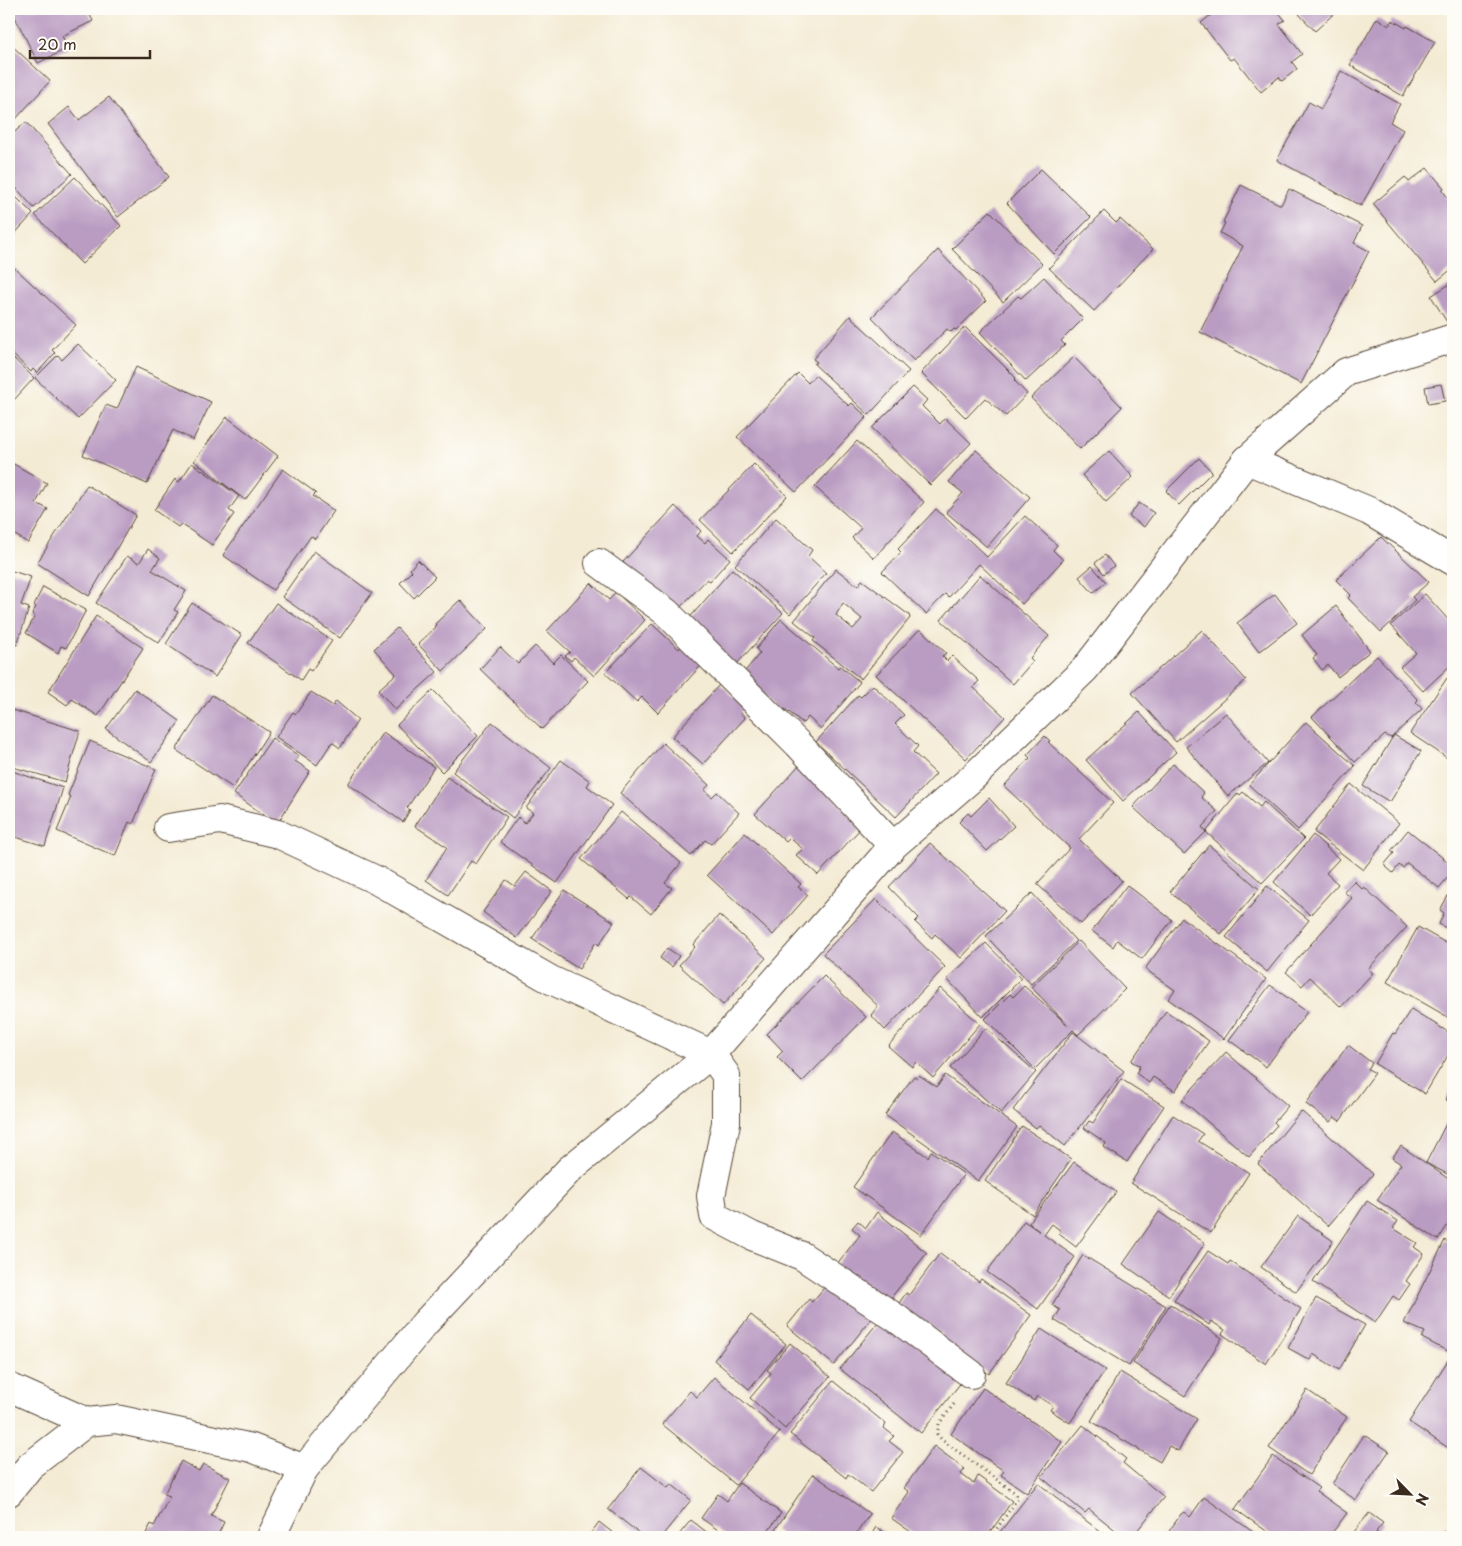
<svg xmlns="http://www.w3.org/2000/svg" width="1462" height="1546" viewBox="0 0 1462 1546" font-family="'Playpen Sans',sans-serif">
  <rect width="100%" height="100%" fill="#fdfcf7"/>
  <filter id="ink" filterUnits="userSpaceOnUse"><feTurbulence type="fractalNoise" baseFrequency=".02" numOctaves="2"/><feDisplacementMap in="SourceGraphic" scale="10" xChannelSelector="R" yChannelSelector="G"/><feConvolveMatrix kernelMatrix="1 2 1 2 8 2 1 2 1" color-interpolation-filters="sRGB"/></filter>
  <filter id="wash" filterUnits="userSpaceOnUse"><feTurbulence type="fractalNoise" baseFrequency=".0096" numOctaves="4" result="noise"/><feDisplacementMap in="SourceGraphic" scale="20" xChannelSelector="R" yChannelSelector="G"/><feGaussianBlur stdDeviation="1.12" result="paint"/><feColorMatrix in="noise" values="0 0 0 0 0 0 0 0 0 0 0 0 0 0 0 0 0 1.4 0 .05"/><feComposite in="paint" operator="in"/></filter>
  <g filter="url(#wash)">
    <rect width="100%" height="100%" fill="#f4ebd4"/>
    <g id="blocks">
      <!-- building -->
      <g fill="#ba9cc2" fill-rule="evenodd">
        <polygon points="11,9 87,9 93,21 62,36 68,48 38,63"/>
        <polygon points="1218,9 1276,9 1285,20 1279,24 1302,54 1292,62 1297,69 1282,81 1279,77 1261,92 1234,58 1230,60 1201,23"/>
        <polygon points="1298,9 1339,9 1315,31 1299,14 1301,12"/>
        <polygon points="1377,18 1389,26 1392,20 1406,28 1407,26 1435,42 1403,96 1350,65"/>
        <polygon points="9,43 50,81 15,120 9,115"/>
        <polygon points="1341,71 1400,104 1390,122 1403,130 1361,206 1277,160 1309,102 1321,109"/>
        <polygon points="109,97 169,177 118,217 48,124 69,107 79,120"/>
        <polygon points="26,122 72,174 34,208 9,180 9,137"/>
        <polygon points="1427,168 1444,188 1442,190 1453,204 1453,268 1437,281 1373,204 1405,177 1409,182"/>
        <polygon points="1041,169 1091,217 1054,254 1007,203"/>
        <polygon points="75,177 121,226 82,264 35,215"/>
        <polygon points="1241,185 1281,205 1289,189 1362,226 1354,243 1369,251 1301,384 1200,332 1243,246 1220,233 1225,223 1223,222"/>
        <polygon points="9,190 33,214 9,240"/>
        <polygon points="990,211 1042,264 1003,302 952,249"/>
        <polygon points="1104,211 1116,223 1120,219 1153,249 1094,311 1049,268"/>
        <polygon points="938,250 986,301 956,330 954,329 951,332 947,329 914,361 872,317"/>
        <polygon points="15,268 76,325 52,350 55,353 37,373 33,369 31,372 9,351 9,274"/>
        <polygon points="1044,277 1083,319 1061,341 1065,345 1026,381 980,332 1018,296 1021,298"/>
        <polygon points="1453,282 1453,332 1431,296"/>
        <polygon points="850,316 909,371 869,415 814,364 817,362 813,359"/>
        <polygon points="965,327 1016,378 1014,380 1027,394 1006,416 985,398 966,418 921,373"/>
        <polygon points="78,344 116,380 78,419 35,378 58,355 62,360"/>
        <polygon points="9,354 34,378 13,401 9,397"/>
        <polygon points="1074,357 1122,407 1080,449 1031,398"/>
        <polygon points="136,367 211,402 193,440 173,430 147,484 83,455 106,405 117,409"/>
        <polygon points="798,373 808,383 815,375 849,406 852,403 867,417 796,492 737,437"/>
        <polygon points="1441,384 1445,401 1428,404 1425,387"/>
        <polygon points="913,387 927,400 922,406 940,424 945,418 971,443 930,485 872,428"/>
        <polygon points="227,417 278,456 245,500 194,461"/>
        <polygon points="857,441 924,502 874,558 852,538 861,528 815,487"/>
        <polygon points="976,450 1030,497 987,547 946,512 963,493 949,482"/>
        <polygon points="1109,451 1133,477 1106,502 1082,475"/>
        <polygon points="1199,458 1212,472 1179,505 1166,491"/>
        <polygon points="12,463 47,483 36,503 48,509 28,543 9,531 9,469"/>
        <polygon points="192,463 239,496 229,510 234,514 212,545 181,524 178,527 154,510 175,479 179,482"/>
        <polygon points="754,464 787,496 733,552 700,520"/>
        <polygon points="283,469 316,493 313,496 334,511 315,539 311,536 273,590 223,555"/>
        <polygon points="87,485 136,515 89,596 37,563"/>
        <polygon points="1139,503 1154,513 1144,527 1129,516"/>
        <polygon points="675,506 701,531 697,536 705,543 708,539 730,559 710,581 707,579 674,614 623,562"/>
        <polygon points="936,509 987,557 1025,516 1057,545 1053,550 1063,560 1022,604 979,564 949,597 945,594 926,614 882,572 901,552 898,549"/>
        <polygon points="776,518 812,550 808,556 826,573 790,614 735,565"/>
        <polygon points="1381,537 1429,582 1412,597 1415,600 1381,632 1348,598 1351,595 1336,580"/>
        <polygon points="148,549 160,558 152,570 186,591 174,610 178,612 159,643 96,603 127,556 139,563"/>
        <polygon points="314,551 372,593 340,638 282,597"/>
        <polygon points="1105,555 1114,566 1104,574 1095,563"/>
        <polygon points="418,560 435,577 414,598 400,583 412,571 410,569"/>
        <polygon points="1092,566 1106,582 1093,593 1079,577"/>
        <polygon points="732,569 783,613 735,666 686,622"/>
        <path d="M 836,569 L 858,586 L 862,580 L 909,615 L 910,618 L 861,679 L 813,641 L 815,638 L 794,621 ZM 843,603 L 862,619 L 853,629 L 836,615 Z"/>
        <polygon points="9,570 31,577 21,605 29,608 17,645 14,644 9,658"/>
        <polygon points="980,575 1049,636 1030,658 1033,661 1013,684 941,620"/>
        <polygon points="591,583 609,600 616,592 645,620 594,676 574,657 571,661 565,656 570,652 547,631"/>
        <polygon points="43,587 86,610 66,648 61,646 58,653 26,633 35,616 32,614 36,607 34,605"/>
        <polygon points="1275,594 1297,623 1259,652 1237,623"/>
        <polygon points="1425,594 1453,625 1453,663 1423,691 1400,667 1416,653 1391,625"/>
        <polygon points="460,600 487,629 443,671 418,644 437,626 435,624"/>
        <polygon points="192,603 242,635 215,677 166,644"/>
        <polygon points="276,603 332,641 311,671 308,669 301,680 248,643"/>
        <polygon points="1336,606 1370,651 1338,677 1328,665 1322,670 1313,658 1317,655 1302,635"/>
        <polygon points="96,616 143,648 98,716 72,699 67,705 48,692"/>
        <polygon points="781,619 838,668 840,666 860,682 821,729 808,717 803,723 785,709 781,714 742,675 760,653 756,649"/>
        <polygon points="652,624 679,649 685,642 705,661 658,713 642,697 637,702 605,673"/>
        <polygon points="397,628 437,672 395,710 378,690 396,674 374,649"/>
        <polygon points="920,629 946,653 942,656 947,661 952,656 979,681 973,687 1005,717 966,759 876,675"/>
        <polygon points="1202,630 1246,680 1176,742 1132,693"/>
        <polygon points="535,646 553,663 561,655 588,681 542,729 480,669 500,647 518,664"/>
        <polygon points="1377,656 1418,700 1416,702 1422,709 1391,738 1385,735 1355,762 1312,717"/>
        <polygon points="1447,678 1453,683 1453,762 1410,733"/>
        <polygon points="720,684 745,707 740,712 745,718 703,764 672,737"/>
        <polygon points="873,685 904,715 895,724 918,746 913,752 936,774 896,817 816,742 858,695 861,697"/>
        <polygon points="135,689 180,721 151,762 106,729"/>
        <polygon points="433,690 478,736 442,772 397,725"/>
        <polygon points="311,692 333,706 336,701 358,720 340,748 332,742 317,765 276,737 293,712 296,714"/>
        <polygon points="212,695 269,732 233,788 176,750"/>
        <polygon points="9,709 80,731 65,782 9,766"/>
        <polygon points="1139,712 1176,752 1123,801 1086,760"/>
        <polygon points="1226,713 1268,763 1228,796 1186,747"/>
        <polygon points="492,722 551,768 513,818 453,772"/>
        <polygon points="1306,722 1355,766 1298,830 1249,785"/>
        <polygon points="383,732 434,767 407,808 410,810 403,822 348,784"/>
        <polygon points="1394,735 1421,751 1390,802 1363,786"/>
        <polygon points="1045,736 1050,741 1048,742 1113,803 1079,839 1122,881 1081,924 1037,884 1070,848 1004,786 1030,758 1027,755"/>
        <polygon points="272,738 299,756 295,761 310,771 277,824 234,794"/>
        <polygon points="90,741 156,769 133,824 129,822 115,856 57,831 71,797 68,795"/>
        <polygon points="663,743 709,785 704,790 712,797 717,792 739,813 711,844 705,840 691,856 620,793"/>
        <polygon points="561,760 590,781 587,786 612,805 557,883 500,842 518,817 525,823 533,813 526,808"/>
        <polygon points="801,763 861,828 818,875 796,855 803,849 790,838 786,842 755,814"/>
        <polygon points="1173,764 1204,793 1201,797 1217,811 1202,827 1206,832 1184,854 1133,807"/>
        <polygon points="9,770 63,788 45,846 9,835"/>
        <polygon points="447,777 507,817 476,864 471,861 448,895 426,880 447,847 415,826"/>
        <polygon points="1351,784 1399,823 1363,870 1314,832"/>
        <polygon points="1243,792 1260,807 1264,802 1304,839 1262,883 1206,832 1238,793 1240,795"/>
        <polygon points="989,798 1014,826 987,851 959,822 968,813 971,816"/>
        <polygon points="621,812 681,863 665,883 672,888 651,914 631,897 629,899 581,859"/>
        <polygon points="1408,830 1453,866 1453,871 1439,888 1407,863 1403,868 1399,865 1393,873 1384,865 1394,853 1391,851"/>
        <polygon points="745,833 801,884 798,887 808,895 773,935 707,875"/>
        <polygon points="1313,835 1339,859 1326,873 1338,884 1310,915 1274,882"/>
        <polygon points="930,843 1005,911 961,958 935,934 932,938 915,922 919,918 889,887"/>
        <polygon points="1209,845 1259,889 1221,934 1170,892"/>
        <polygon points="526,872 552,891 517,938 483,912 506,880 515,886"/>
        <polygon points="1354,881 1362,889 1364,887 1407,927 1368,969 1373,973 1341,1007 1310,977 1302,986 1286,972 1352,898 1344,892"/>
        <polygon points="1127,885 1172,920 1142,959 1117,940 1113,947 1092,931"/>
        <polygon points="1267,886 1309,920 1267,972 1226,937"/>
        <polygon points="1453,887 1453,932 1439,924 1444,913 1440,910"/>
        <polygon points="564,890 614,922 599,945 596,942 579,969 532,939"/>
        <polygon points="1032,893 1076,941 1031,984 986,936"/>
        <polygon points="876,899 945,967 885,1030 871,1015 878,1006 823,954"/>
        <polygon points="719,915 766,958 723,1005 679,965 695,947 693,945"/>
        <polygon points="1182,918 1266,979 1224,1039 1168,999 1175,990 1145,969"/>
        <polygon points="1418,927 1453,947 1453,1020 1387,982"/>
        <polygon points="1079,941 1125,989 1078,1035 1073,1030 1035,1069 985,1019 1010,994 1013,997 1024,986 1069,1026 1031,987"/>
        <polygon points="986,943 1021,979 983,1017 947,979"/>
        <polygon points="667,948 679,956 672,967 660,958"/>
        <polygon points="824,976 866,1017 802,1082 777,1057 783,1051 767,1034"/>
        <polygon points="1270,985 1307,1012 1266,1067 1229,1040"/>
        <polygon points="940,988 980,1024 933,1078 916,1062 912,1067 888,1046"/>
        <polygon points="1411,1009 1453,1035 1453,1047 1425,1094 1375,1064 1393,1033 1395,1034"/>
        <polygon points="1166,1011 1209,1041 1175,1091 1153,1077 1149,1083 1136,1073 1140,1066 1131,1061"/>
        <polygon points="986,1028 1036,1072 1001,1113 950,1068"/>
        <polygon points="1073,1032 1124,1071 1065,1146 1039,1125 1036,1128 1013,1110"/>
        <polygon points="1348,1045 1372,1063 1368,1069 1375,1073 1340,1121 1334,1117 1330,1122 1306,1104"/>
        <polygon points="1226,1052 1288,1106 1274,1122 1277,1125 1249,1157 1182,1100"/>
        <polygon points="919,1075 937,1087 945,1075 1017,1127 978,1181 885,1115 914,1076 917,1078"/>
        <polygon points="1121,1079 1164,1106 1127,1162 1104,1147 1106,1143 1084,1128 1089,1121 1093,1123"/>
        <polygon points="1453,1084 1453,1103 1446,1100"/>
        <polygon points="1453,1110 1453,1177 1426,1163"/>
        <polygon points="1301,1111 1373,1174 1328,1226 1258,1164"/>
        <polygon points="1173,1115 1203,1134 1198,1141 1249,1173 1211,1233 1131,1183"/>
        <polygon points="1022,1126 1071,1159 1033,1215 985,1181"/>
        <polygon points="892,1132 928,1157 931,1151 964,1174 921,1235 853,1187"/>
        <polygon points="1401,1146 1453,1182 1453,1217 1438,1240 1377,1200 1401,1164 1392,1158"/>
        <polygon points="1074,1162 1116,1192 1076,1247 1059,1234 1061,1231 1052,1224 1044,1235 1075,1257 1038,1309 987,1272 1024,1221 1040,1232 1029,1223"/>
        <polygon points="1367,1201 1398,1221 1393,1228 1417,1243 1414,1247 1424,1254 1406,1281 1410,1284 1399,1300 1393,1296 1375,1323 1313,1282"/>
        <polygon points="877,1212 927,1253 885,1305 836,1265 860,1235 852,1228 858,1221 866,1228"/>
        <polygon points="1159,1212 1205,1243 1169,1296 1123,1264"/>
        <polygon points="1298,1216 1333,1241 1296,1292 1261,1267"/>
        <polygon points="1445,1240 1453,1245 1453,1354 1422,1338 1425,1332 1404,1323"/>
        <polygon points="1208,1251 1228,1264 1230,1261 1301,1309 1266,1364 1222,1334 1225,1330 1211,1321 1209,1325 1174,1300"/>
        <polygon points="940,1253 979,1282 981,1279 1031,1315 989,1374 939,1338 942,1334 926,1323 924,1325 897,1306 906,1293 909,1295"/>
        <polygon points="1083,1255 1166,1306 1129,1366 1054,1320 1060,1310 1052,1305"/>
        <polygon points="833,1277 876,1313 834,1365 787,1326 809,1299 812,1302"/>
        <polygon points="1316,1298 1365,1325 1339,1370 1313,1354 1310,1360 1288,1348"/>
        <polygon points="1170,1304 1222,1338 1185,1396 1133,1363"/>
        <polygon points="751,1315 786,1344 749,1389 714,1360"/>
        <polygon points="883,1316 963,1380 921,1433 840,1369"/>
        <polygon points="1041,1329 1105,1370 1070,1423 1050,1410 1053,1406 1037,1396 1034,1401 1006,1383"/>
        <polygon points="790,1343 830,1377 785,1429 750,1398 771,1373 767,1370"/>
        <polygon points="1448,1360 1453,1364 1453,1451 1409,1422"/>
        <polygon points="1120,1372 1197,1419 1178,1451 1169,1446 1160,1462 1091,1421"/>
        <polygon points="714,1377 780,1432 736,1485 662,1424 690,1391 697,1397"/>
        <polygon points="833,1381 886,1424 884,1428 894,1436 889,1441 903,1452 871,1492 848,1474 846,1478 790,1434"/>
        <polygon points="983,1388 1062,1442 1027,1493 1001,1475 1004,1471 951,1434"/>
        <polygon points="1307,1390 1347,1417 1309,1475 1269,1448"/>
        <polygon points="1083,1425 1126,1459 1123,1463 1164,1497 1132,1537 1124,1537 1089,1509 1085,1513 1041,1477"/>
        <polygon points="1364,1435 1389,1451 1356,1500 1332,1484"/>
        <polygon points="934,1446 965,1469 961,1474 974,1484 978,1476 1012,1501 987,1537 918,1537 891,1518 909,1492 904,1488"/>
        <polygon points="1273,1456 1319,1488 1316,1491 1347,1513 1329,1537 1283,1537 1279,1534 1275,1537 1235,1509"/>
        <polygon points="181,1461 199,1471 203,1464 230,1478 211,1516 224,1522 217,1537 144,1537 151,1524 154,1526 170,1496 164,1494"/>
        <polygon points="641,1467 668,1488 671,1484 691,1500 661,1537 644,1537 608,1509"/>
        <polygon points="813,1474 870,1514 854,1537 785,1537 775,1530"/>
        <polygon points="739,1483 781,1513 764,1537 728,1537 701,1518 718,1494 727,1501"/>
        <polygon points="1038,1483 1107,1537 996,1537"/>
        <polygon points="1204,1497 1260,1537 1165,1537 1181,1514 1184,1512 1190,1517"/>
        <polygon points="1369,1513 1383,1523 1376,1532 1383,1537 1350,1537"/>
        <polygon points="691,1520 713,1537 677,1537"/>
        <polygon points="1453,1521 1453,1537 1439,1537 1443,1531 1445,1533"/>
        <polygon points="599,1522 618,1537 588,1537"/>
        <polygon points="876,1527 892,1537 870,1537"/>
      </g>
    </g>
  </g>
  <g filter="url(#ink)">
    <use href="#blocks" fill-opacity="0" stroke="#574739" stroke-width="1"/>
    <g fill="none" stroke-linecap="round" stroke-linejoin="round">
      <!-- minor casing -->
      <g stroke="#574739" stroke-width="30">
        <g id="minor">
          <polyline points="1247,460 1369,511 1453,561"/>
          <polyline points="599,563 666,612 798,744 893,846"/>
          <polyline points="168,828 220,820 278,834 376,880 551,980 711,1054 726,1075 726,1123 711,1196 714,1216 752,1236 802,1256 896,1318 971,1374"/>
          <polyline points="9,1387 87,1422"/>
          <polyline points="9,1492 30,1466 87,1422 116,1419 252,1448 304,1469"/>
          <polyline points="271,1537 304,1469 425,1323 570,1169 711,1054 893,846 972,778 1085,669 1247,460 1346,372 1453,338"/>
        </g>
      </g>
      <!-- path -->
      <polyline stroke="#574739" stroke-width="3" stroke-dasharray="1 4" stroke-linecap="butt" points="954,1404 939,1424 937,1434 942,1440 1014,1492 1018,1498 991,1537"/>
      <!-- minor -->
      <use href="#minor" stroke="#fff" stroke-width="28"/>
    </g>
  </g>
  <!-- margin -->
  <rect width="1462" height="1546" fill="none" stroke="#fdfcf7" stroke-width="30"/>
  <!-- north arrow -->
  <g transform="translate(1410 1494) rotate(114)" stroke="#fdfcf7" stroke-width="4" paint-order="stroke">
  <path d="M0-4L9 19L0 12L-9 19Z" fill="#3b2a1e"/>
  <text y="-8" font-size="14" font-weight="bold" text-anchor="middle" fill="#3b2a1e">N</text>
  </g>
  <!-- scale -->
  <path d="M30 50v8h120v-8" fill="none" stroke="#3b2a1e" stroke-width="2.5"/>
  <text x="38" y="50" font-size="15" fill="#3b2a1e" stroke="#fdfcf7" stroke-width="4" paint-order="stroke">20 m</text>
</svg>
